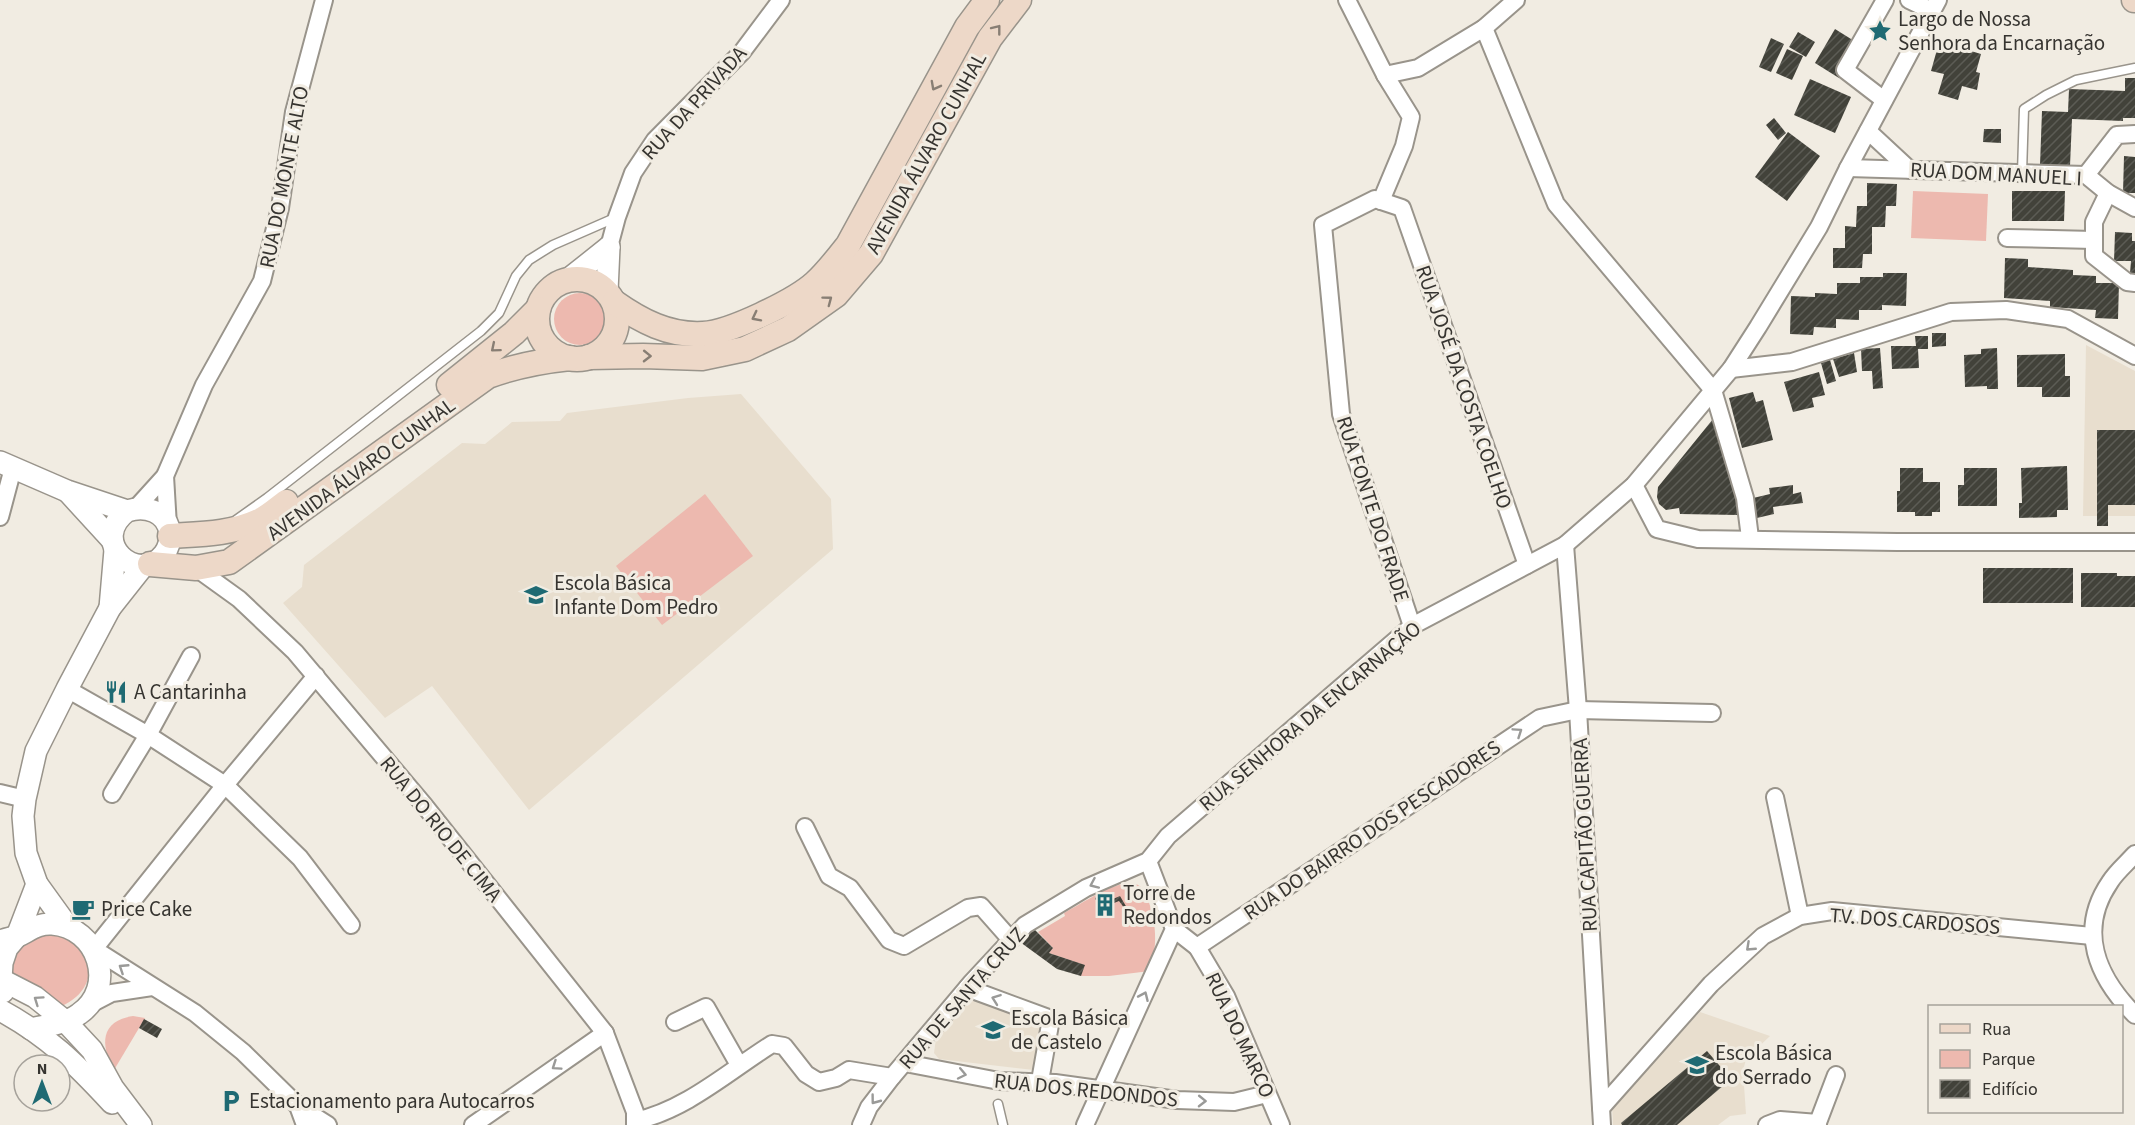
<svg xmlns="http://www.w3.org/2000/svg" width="2135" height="1125" viewBox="0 0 2135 1125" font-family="'Source Sans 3',sans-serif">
  <defs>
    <pattern id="building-hatch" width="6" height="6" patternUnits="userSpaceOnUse" patternTransform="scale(1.5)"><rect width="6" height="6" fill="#42423a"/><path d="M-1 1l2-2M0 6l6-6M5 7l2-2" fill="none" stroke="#5c5c55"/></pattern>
  </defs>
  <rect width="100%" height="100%" fill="#f1ece2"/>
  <!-- built -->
  <g fill="#e8dece">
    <polygon points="2086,345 2135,371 2135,516 2083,516"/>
    <polygon points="741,394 831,499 833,549 529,810 432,686 385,718 283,603 302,587 304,565 462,443 485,444 512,422 560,421 567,413 688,398"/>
    <polygon points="975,995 1044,1021 1034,1070 939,1059 934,1053 936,1038"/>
    <polygon points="1700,1012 1770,1036 1746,1059 1743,1071 1746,1114 1730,1116 1718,1125 1613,1125 1612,1104"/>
  </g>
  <!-- green -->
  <g fill="#edb9af">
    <polygon points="1913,191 1988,194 1986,241 1911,238"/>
    <circle cx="580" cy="319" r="26"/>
    <polygon points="705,494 753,556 662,625 616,566"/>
    <path d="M 1133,882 L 1143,888 C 1156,915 1159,942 1150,971 L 1109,976 L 1081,976 L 1084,965 L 1049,953 L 1053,948 L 1038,932 L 1065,916 L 1064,913 C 1085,902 1109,884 1133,882 Z"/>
    <path d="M 37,932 L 64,932 C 70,938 82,944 85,952 C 96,976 84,996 62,1006 L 12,973 C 13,950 20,947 37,932 Z"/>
    <path d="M 133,1016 L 145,1018 L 114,1070 C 100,1045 100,1021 133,1016 Z"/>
  </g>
  <!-- building -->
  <g fill="url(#building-hatch)">
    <polygon points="1835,29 1859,44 1839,78 1815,63"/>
    <polygon points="1798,32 1815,42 1806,57 1789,47"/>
    <polygon points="1771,38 1784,44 1771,72 1759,67"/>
    <polygon points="1940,39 1955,43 1954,46 1981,54 1976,72 1980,73 1977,90 1962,86 1958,100 1938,94 1944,74 1931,71"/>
    <polygon points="1787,49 1803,56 1792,80 1776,73"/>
    <polygon points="2125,78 2135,78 2135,118 2123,118 2123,121 2072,119 2070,166 2040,165 2042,111 2068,112 2069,89 2125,91"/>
    <polygon points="1810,79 1851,97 1835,133 1794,115"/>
    <polygon points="1774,118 1786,133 1778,140 1766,125"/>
    <polygon points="1984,129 2001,129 2001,143 1983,142"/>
    <polygon points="1788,132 1820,156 1787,201 1755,177"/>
    <polygon points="2124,156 2135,157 2135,193 2123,193"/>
    <polygon points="1867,183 1897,184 1896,206 1886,206 1885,227 1872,227 1872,254 1863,254 1862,268 1833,268 1833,248 1845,248 1845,226 1856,227 1857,206 1867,206"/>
    <polygon points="2012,191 2065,191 2064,221 2012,221"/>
    <polygon points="2115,232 2132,233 2132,241 2135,241 2135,273 2130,273 2131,261 2114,261"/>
    <polygon points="2005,258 2028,259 2028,267 2073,270 2073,275 2096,276 2096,283 2119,283 2118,319 2095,318 2096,310 2050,307 2050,301 2004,298"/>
    <polygon points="1883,273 1907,273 1906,306 1882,305 1882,310 1859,310 1859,320 1836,319 1836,328 1814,327 1813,335 1790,334 1791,296 1815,297 1815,293 1837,294 1837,283 1860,283 1860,277 1883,277"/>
    <polygon points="1932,333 1946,333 1946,346 1932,347"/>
    <polygon points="1915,336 1928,336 1928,349 1918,349 1919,368 1892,369 1891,346 1916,346"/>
    <polygon points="1880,348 1883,388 1873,389 1872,371 1862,371 1861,349"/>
    <polygon points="1997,348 1998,389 1987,389 1987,386 1965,387 1964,355 1981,354 1981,349"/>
    <polygon points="1854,353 1857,372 1839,377 1833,359"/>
    <polygon points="2065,354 2065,376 2070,376 2070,397 2042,397 2042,387 2017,387 2017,355"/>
    <polygon points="1830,360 1836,381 1827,384 1821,363"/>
    <polygon points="1819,372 1825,395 1812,398 1814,407 1793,412 1784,382"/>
    <polygon points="1753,392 1756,402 1763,400 1773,440 1742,448 1729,398"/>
    <polygon points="1713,419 1737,488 1738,515 1680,514 1679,508 1666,510 1659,504 1657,497 1658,487"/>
    <polygon points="2097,430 2135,430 2135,505 2108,505 2108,526 2097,526"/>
    <polygon points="2067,466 2068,510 2057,510 2057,517 2019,518 2019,503 2022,503 2021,468"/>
    <polygon points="1900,468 1923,468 1923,482 1940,482 1940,512 1932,512 1932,516 1915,516 1915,512 1897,512 1897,491 1900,491"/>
    <polygon points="1964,468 1997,468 1997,506 1958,506 1958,485 1964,485"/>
    <polygon points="1793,485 1793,494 1801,492 1803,503 1773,507 1774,514 1757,518 1755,511 1752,511 1749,499 1770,494 1769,488"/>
    <rect x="1983" y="568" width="90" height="35"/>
    <polygon points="2081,573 2117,573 2117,576 2135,576 2135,607 2081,607"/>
    <polygon points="1120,896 1127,908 1125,909 1119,901 1109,905 1114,912 1111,914 1105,906 1102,906 1095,899 1096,897 1106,902"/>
    <polygon points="1033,928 1053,948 1049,953 1085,965 1081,976 1057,969 1020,942"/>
    <polygon points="144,1019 162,1029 157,1038 139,1028"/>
    <polygon points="1707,1051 1731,1079 1677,1125 1622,1125 1621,1123"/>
  </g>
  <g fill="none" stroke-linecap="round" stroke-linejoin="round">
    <!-- service casing -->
    <g stroke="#99948b" stroke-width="11">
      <g id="service">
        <polyline points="2022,173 2024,109 2046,95 2076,80 2135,68"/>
        <polyline points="236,520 267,498 481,331 499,313 516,276 529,260 553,245 617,217"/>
        <polyline points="998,1104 1003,1125"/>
      </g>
    </g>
    <!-- minor casing -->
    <g stroke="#99948b" stroke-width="20">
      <g id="minor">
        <polyline points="1347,0 1385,75 1418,68 1484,28 1516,0"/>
        <polyline points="1909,0 1932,11"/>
        <polyline points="1484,28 1556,204 1713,390 1745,498 1750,538"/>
        <polyline points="1884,100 1845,70 1885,0"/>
        <polyline points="1868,131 1910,170"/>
        <polyline points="1848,168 2086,175 2108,193 2135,208"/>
        <polyline points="2086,175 2117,135 2135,134"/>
        <polyline points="2108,193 2094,222 2094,256 2127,282 2135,283"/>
        <polyline points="1381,201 1404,146 1411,117 1385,75"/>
        <polyline points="2007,238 2094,240"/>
        <polyline points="609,247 617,217 633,173 655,140 742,52 781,0"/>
        <polyline points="1731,369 1792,362 1951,312 2006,310 2068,319 2135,356"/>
        <polyline points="165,476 168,526"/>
        <polyline points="1634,485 1657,529 1698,539 1897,542 2135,542"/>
        <polyline points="136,508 165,476 204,385 262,281 280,208 294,112 324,0"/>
        <polyline points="0,517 13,468"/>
        <polyline points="1565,545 1578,710 1602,1125"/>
        <polyline points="196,568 239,599 295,652 424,805 605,1033 635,1112 635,1125"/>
        <polyline points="1412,626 1341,414 1323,225 1375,199 1402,208 1527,565"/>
        <polyline points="67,689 148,735 225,785 300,858 351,925"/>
        <polyline points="0,793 25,799"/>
        <polyline points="112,794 148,735 191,656"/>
        <polyline points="1775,797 1800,916"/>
        <polyline points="805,827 829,876 850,888 889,940 904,946 968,908 981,906 1011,940"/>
        <path d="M 2135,854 C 2127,863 2116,872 2110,882 C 2077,930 2097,977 2135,1015"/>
        <polyline points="1174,929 1197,947 1540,718 1578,710 1712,713"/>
        <polyline points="1197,947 1226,996 1281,1125"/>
        <polyline points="967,988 1051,1019 1040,1081"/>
        <polyline points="89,1005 112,993 152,987"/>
        <polyline points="675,1022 706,1007 739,1065"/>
        <polyline points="905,1063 999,1081 1055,1083 1177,1100 1234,1102 1267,1094"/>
        <polyline points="298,1106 328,1125"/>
        <polyline points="1601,1108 1711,984 1763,936 1800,916 1832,911 2092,936"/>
        <path d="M 635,1121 C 686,1110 729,1071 772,1044 L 784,1046 L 806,1074 L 819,1082 L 836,1078 L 849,1070 L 892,1077"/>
        <polyline points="305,1125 298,1106 243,1052 195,1013 94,949 225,785 316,676"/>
        <polyline points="473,1125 605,1033"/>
        <polyline points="861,1125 869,1107 892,1077 972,982 1025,925 1086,888 1148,861 1168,836 1412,626 1565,545 1634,485 1731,369 1758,327 1819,227 1848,168 1938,0"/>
        <polyline points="1085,1125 1174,929 1148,861"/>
        <polyline points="1767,1125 1780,1120 1818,1123"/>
        <polyline points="1817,1125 1836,1075"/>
      </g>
    </g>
    <!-- tertiary casing -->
    <g stroke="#99948b" stroke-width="24">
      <g id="tertiary">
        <polyline points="570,278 609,247"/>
        <polyline points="607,291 609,247"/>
        <path d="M 0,462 L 67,491 L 127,511 C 145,505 167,511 170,533 C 171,540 168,549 164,554 C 138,587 87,541 127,511"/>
        <polyline points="69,493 112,540"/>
        <polyline points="110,608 115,550"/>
        <polyline points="68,927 37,884 26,853 23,816 25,799 36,751 67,689 110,608 144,565"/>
        <path d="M 0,941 C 6,939 12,938 18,936 C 29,931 38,923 52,924 C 98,927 118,987 79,1014 C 66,1024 47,1025 31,1029"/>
        <polyline points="0,979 35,997 65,1021 92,1050 113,1088 141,1125"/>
        <polyline points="3,992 1,979 2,963 7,948 17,936 37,884"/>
        <path d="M 0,1010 C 48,1036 76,1064 112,1103"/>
      </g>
    </g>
    <!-- secondary casing -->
    <g stroke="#99948b" stroke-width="27">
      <g id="secondary">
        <polyline points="2134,0 2135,0"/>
        <circle cx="577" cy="319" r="40"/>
        <path d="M 614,302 C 641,321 669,336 703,334 C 729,333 795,301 815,283 C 827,272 837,259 848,245 L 967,27 L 987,0"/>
        <polyline points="589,357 643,356 702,358 745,349 788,329 836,295 871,254 990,38 1019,0"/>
        <polyline points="449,385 514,333 538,309"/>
        <path d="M 170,536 C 201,534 231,534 259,521 C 269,516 278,508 286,502"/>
        <path d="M 150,564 L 196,568 L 229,562 L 488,376 C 515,366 541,361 570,358"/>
      </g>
    </g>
    <!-- service -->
    <use href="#service" stroke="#fff" stroke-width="8"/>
    <!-- minor -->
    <use href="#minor" stroke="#fff" stroke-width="16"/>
    <!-- tertiary -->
    <use href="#tertiary" stroke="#fff" stroke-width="21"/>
    <!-- secondary -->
    <use href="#secondary" stroke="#edd8c8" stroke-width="24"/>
  </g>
  <!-- one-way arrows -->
  <defs><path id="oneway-chevron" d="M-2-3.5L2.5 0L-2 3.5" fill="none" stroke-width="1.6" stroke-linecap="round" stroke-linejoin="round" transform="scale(1.5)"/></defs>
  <g stroke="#887e74">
    <use href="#oneway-chevron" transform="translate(997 29) rotate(-52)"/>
    <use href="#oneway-chevron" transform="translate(935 86) rotate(118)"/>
    <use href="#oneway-chevron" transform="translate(828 300) rotate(-37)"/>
    <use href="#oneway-chevron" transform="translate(756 317) rotate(153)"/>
    <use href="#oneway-chevron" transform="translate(495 348) rotate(140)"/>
    <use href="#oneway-chevron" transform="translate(647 356) rotate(1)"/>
  </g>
  <g stroke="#9a9a98">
    <use href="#oneway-chevron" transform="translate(1518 732) rotate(-34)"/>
    <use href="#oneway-chevron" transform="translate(1094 884) rotate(156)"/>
    <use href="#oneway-chevron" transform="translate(1750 947) rotate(137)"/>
    <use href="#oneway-chevron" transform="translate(123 968) rotate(-147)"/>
    <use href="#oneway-chevron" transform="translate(1144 996) rotate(-66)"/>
    <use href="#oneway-chevron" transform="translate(996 999) rotate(-160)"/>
    <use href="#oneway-chevron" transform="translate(38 1000) rotate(-145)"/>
    <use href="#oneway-chevron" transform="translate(556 1066) rotate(146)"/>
    <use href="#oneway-chevron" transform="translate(962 1074) rotate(12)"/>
    <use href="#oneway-chevron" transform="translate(875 1100) rotate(127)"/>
    <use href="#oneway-chevron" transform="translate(1202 1101) rotate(1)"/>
  </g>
  <!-- icons -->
  <defs>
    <g id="sight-bare" transform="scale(1.8)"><path d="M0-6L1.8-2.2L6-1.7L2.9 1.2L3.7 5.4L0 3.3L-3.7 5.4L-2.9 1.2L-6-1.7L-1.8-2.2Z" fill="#1f6a73" stroke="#f1ece2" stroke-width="2.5" paint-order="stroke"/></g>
    <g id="school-bare" transform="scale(1.8)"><path d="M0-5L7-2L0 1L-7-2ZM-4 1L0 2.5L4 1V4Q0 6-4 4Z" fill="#1f6a73" stroke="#f1ece2" stroke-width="2.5" paint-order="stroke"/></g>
    <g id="restaurant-bare" transform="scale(1.8)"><path d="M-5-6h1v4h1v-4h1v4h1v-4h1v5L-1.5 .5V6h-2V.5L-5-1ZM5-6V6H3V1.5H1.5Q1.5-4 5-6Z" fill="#1f6a73" stroke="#f1ece2" stroke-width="2.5" paint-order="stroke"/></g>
    <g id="building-bare" transform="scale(1.8)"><path d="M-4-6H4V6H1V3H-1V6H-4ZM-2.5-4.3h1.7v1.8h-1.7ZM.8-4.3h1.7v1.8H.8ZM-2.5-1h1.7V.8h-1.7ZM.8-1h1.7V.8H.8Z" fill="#1f6a73" stroke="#f1ece2" stroke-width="2.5" paint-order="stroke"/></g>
    <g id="cafe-bare" transform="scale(1.8)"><path d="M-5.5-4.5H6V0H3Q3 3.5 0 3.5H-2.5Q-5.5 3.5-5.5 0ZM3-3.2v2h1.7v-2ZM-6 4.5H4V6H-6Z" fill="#1f6a73" stroke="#f1ece2" stroke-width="2.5" paint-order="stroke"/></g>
    <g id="parking-bare" transform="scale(1.8)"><path d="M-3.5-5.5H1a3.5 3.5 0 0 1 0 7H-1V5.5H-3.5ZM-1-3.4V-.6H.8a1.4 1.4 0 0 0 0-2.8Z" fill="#1f6a73" stroke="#f1ece2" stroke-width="2.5" paint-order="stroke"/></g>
  </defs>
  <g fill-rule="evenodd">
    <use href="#sight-bare" x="1880" y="31"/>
    <use href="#school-bare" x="536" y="595"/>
    <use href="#restaurant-bare" x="116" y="692"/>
    <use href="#building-bare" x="1105" y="905"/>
    <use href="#cafe-bare" x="83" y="909"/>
    <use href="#school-bare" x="993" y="1030"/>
    <use href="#school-bare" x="1697" y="1065"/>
    <use href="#parking-bare" x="231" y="1101"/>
  </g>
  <g text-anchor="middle" stroke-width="6" stroke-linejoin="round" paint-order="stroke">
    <!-- poi labels -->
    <g font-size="21" fill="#363430" stroke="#f1ece2" text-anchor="start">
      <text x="1898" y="26">Largo de Nossa<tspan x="1898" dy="24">Senhora da Encarnação</tspan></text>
      <text x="554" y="590">Escola Básica<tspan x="554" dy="24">Infante Dom Pedro</tspan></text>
      <text x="134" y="699">A Cantarinha</text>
      <text x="1123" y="900">Torre de<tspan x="1123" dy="24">Redondos</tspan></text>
      <text x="101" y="916">Price Cake</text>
      <text x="1011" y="1025">Escola Básica<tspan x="1011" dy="24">de Castelo</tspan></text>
      <text x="1715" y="1060">Escola Básica<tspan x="1715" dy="24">do Serrado</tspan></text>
      <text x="249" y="1108">Estacionamento para Autocarros</text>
    </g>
    <!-- street labels -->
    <g font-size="21" fill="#363430" stroke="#f1ece2">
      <text transform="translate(694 103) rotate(-48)" y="7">RUA DA PRIVADA</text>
      <text transform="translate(926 153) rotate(-61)" y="7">AVENIDA ÁLVARO CUNHAL</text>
      <text transform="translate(1996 174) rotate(3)" y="7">RUA DOM MANUEL I</text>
      <text transform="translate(284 177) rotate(-79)" y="7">RUA DO MONTE ALTO</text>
      <text transform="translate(1464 387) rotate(71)" y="7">RUA JOSÉ DA COSTA COELHO</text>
      <text transform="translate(361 469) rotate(-36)" y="7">AVENIDA ÁLVARO CUNHAL</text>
      <text transform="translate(1373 509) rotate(72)" y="7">RUA FONTE DO FRADE</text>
      <text transform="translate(1310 716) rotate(-40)" y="7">RUA SENHORA DA ENCARNAÇÃO</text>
      <text transform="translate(441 829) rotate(51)" y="7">RUA DO RIO DE CIMA</text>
      <text transform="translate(1372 830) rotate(-34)" y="7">RUA DO BAIRRO DOS PESCADORES</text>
      <text transform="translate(1585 835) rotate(-93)" y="7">RUA CAPITÃO GUERRA</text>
      <text transform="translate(1915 921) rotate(4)" y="7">TV. DOS CARDOSOS</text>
      <text transform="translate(962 998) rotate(-49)" y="7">RUA DE SANTA CRUZ</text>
      <text transform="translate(1240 1035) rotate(65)" y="7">RUA DO MARCO</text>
      <text transform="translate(1086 1090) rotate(6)" y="7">RUA DOS REDONDOS</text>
    </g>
  </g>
  <!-- legend -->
  <rect x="1928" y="1005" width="195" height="108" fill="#f1ece2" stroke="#a6a29b" stroke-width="1.5"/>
  <rect x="1940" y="1024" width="30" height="9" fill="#edd8c8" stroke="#a6a29b" stroke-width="1.5"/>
  <text x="1982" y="1035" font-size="18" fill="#363430">Rua</text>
  <rect x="1940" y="1050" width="30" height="18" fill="#edb9af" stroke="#a6a29b" stroke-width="1.5"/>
  <text x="1982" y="1065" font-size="18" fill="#363430">Parque</text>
  <rect x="1940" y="1080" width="30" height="18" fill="url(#building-hatch)" stroke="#a6a29b" stroke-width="1.5"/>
  <text x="1982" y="1095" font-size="18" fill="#363430">Edifício</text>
  <!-- north arrow -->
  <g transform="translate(42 1083)"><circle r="28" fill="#f1ece2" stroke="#a6a29b" stroke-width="1.5"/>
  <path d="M0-4.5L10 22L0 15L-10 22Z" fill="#1f6a73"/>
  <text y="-9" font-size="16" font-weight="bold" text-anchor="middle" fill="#363430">N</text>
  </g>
</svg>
